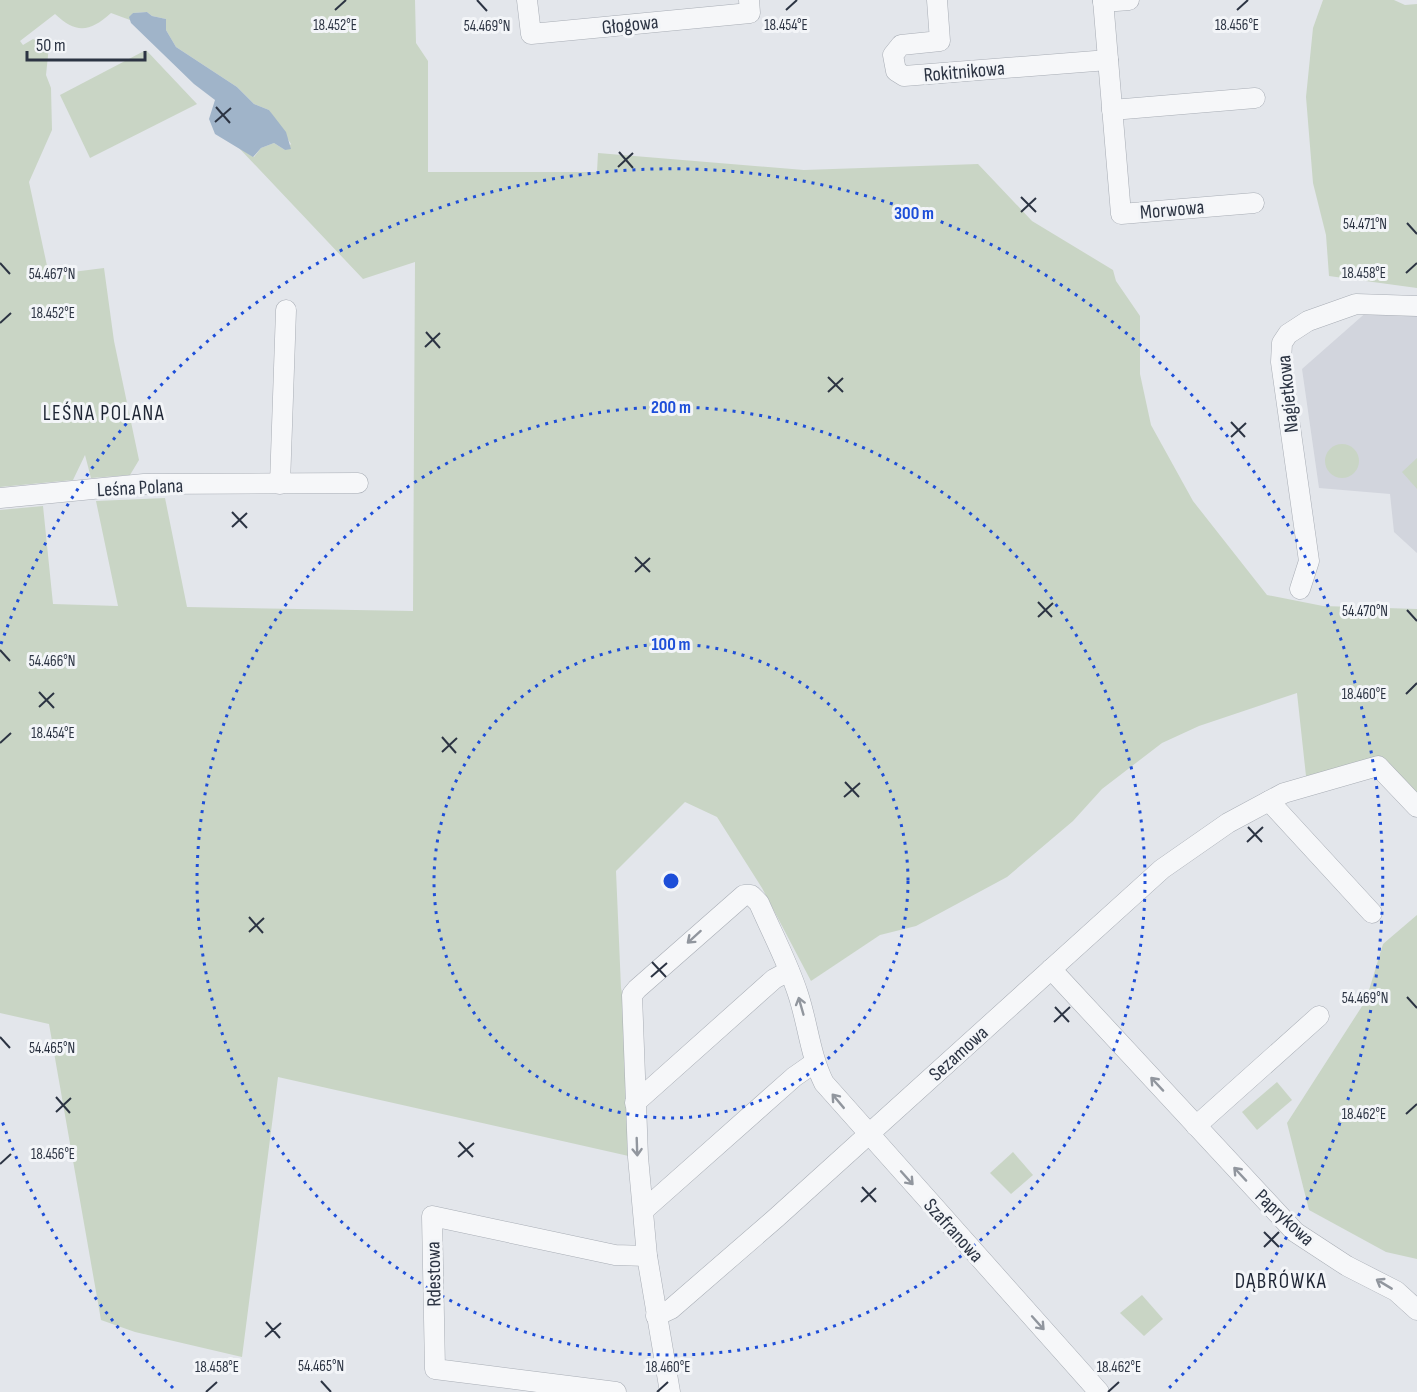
<svg xmlns="http://www.w3.org/2000/svg" width="1417" height="1392" viewBox="0 0 1417 1392" font-family="'Sofia Sans Condensed',sans-serif">
  <rect width="100%" height="100%" fill="#e3e6eb"/>
  <!-- built -->
  <polygon fill="#d2d5dd" points="1369,310 1417,315 1417,553 1394,532 1390,494 1319,488 1302,369"/>
  <!-- green -->
  <g fill="#c9d5c5">
    <path d="M 0,0 L 415,0 L 416,43 L 428,61 L 428,172 L 597,172 L 598,153 L 804,170 L 978,164 L 1032,221 L 1113,270 L 1116,281 L 1140,316 L 1140,374 L 1151,425 L 1193,501 L 1267,595 L 1323,606 L 1417,609 L 1417,796 L 1380,758 L 1306,776 L 1297,693 L 1199,726 L 1162,743 L 1102,789 L 1073,821 L 1007,877 L 916,926 L 880,935 L 811,981 L 762,888 L 717,817 L 685,802 L 616,871 L 621,988 L 628,1021 L 633,1157 L 278,1077 L 242,1357 L 135,1332 L 101,1320 L 49,1024 L 0,1013 L 0,510 L 43,506 L 53,604 L 118,606 L 96,501 L 165,498 L 187,607 L 413,611 L 415,262 L 363,279 L 239,148 L 254,157 L 261,148 L 274,143 L 285,150 L 291,144 L 269,110 L 254,104 L 237,87 L 176,47 L 166,30 L 166,19 L 152,16 L 147,12 L 133,13 L 130,20 L 111,13 C 90,32 76,34 55,14 L 20,41 L 23,45 L 33,39 L 49,46 L 46,75 L 51,88 L 52,130 L 29,182 L 49,275 L 104,268 L 114,341 L 139,460 L 130,475 L 91,478 L 85,455 L 73,480 L 0,487 Z"/>
    <polygon points="1323,0 1394,0 1405,5 1417,4 1417,288 1329,276 1326,235 1313,183 1306,97 1313,28"/>
    <polygon points="146,50 197,104 90,158 60,95"/>
    <circle cx="1342" cy="461" r="17"/>
    <polygon points="1417,458 1417,489 1402,472"/>
    <polygon points="1417,915 1417,1259 1386,1252 1309,1210 1287,1123 1366,1000 1383,944"/>
    <polygon points="1277,1082 1292,1100 1257,1130 1242,1112"/>
    <polygon points="1013,1152 1033,1175 1011,1194 990,1173"/>
    <polygon points="1142,1295 1163,1319 1144,1336 1120,1313"/>
  </g>
  <!-- water -->
  <polygon fill="#a0b4c9" points="147,12 152,16 166,19 166,30 176,47 237,87 254,104 269,110 286,132 291,149 285,150 274,143 261,148 253,157 215,134 209,119 215,100 194,84 131,23 129,17 133,13"/>
  <g fill="none" stroke-linecap="round" stroke-linejoin="round">
    <!-- minor casing -->
    <g stroke="#a8adb5" stroke-width="21">
      <g id="minor">
        <polyline points="527,0 531,34 750,13 749,0"/>
        <polyline points="937,0 940,41 901,45 893,55 896,71 904,76 1108,60"/>
        <polyline points="1103,0 1121,214 1254,203"/>
        <polyline points="1103,2 1129,0"/>
        <polyline points="1112,110 1255,98"/>
        <polyline points="280,484 286,310"/>
        <polyline points="0,498 144,484 358,483"/>
        <polyline points="1300,589 1309,561 1281,362 1282,343 1288,334 1308,321 1356,304 1417,306"/>
        <polyline points="1269,801 1372,913"/>
        <polyline points="1051,969 1295,1232 1347,1266 1396,1291 1417,1310"/>
        <polyline points="635,1103 774,979 789,971"/>
        <polyline points="1196,1126 1319,1016"/>
        <polyline points="644,1210 794,1077 814,1063"/>
        <polyline points="656,1316 671,1309 776,1218 1162,869 1228,823 1284,793 1378,766 1417,807"/>
        <polyline points="616,1392 435,1369 432,1216 615,1255 647,1256"/>
        <path d="M 670,1392 L 647,1256 L 638,1157 L 632,995 L 637,989 L 744,895 L 751,895 L 759,903 C 772,933 788,963 798,994 C 808,1024 810,1055 824,1083 L 1099,1392"/>
      </g>
    </g>
    <!-- minor -->
    <use href="#minor" stroke="#f6f7f9" stroke-width="20"/>
  </g>
  <!-- one-way arrows -->
  <defs><path id="oneway-shaft" d="M-6 0H5M1.5-3L5.5 0L1.5 3" fill="none" stroke-width="1.6" stroke-linecap="round" stroke-linejoin="round" transform="scale(1.5)"/></defs>
  <g stroke="#91969e">
    <use href="#oneway-shaft" transform="translate(694 937) rotate(138)"/>
    <use href="#oneway-shaft" transform="translate(801 1006) rotate(-106)"/>
    <use href="#oneway-shaft" transform="translate(1157 1084) rotate(-133)"/>
    <use href="#oneway-shaft" transform="translate(838 1101) rotate(-130)"/>
    <use href="#oneway-shaft" transform="translate(637 1147) rotate(88)"/>
    <use href="#oneway-shaft" transform="translate(1240 1174) rotate(-133)"/>
    <use href="#oneway-shaft" transform="translate(907 1178) rotate(48)"/>
    <use href="#oneway-shaft" transform="translate(1384 1284) rotate(-149)"/>
    <use href="#oneway-shaft" transform="translate(1038 1323) rotate(48)"/>
  </g>
  <!-- ticks -->
  <path fill="none" stroke="#2c3443" stroke-width="2" d="M 477,0 L 487,11M 335,10 L 346,0M 786,10 L 797,0M 1237,10 L 1248,0M 216,107 L 230,123M 215,122 L 231,108M 619,152 L 633,168M 618,167 L 633,153M 1021,197 L 1036,212M 1021,212 L 1036,198M 1407,223 L 1417,234M 0,263 L 10,274M 1406,273 L 1417,263M 0,323 L 11,313M 426,332 L 440,348M 425,347 L 440,333M 828,377 L 843,392M 828,392 L 843,378M 1231,422 L 1245,437M 1231,437 L 1246,423M 232,512 L 247,528M 232,527 L 247,513M 635,557 L 650,572M 635,572 L 650,558M 1038,602 L 1052,617M 1407,610 L 1417,621M 1038,617 L 1053,603M 0,650 L 10,661M 39,692 L 54,708M 1406,694 L 1417,683M 39,707 L 54,693M 442,737 L 456,753M 0,743 L 11,733M 442,752 L 457,738M 845,782 L 859,797M 844,797 L 860,783M 1248,827 L 1262,842M 1247,842 L 1263,827M 249,917 L 263,933M 249,932 L 264,918M 652,962 L 666,977M 651,977 L 667,963M 1407,997 L 1417,1008M 1055,1007 L 1069,1022M 1054,1022 L 1070,1007M 0,1037 L 10,1048M 56,1097 L 70,1113M 56,1112 L 71,1098M 1406,1114 L 1417,1104M 459,1142 L 473,1157M 458,1157 L 474,1143M 0,1164 L 11,1154M 862,1187 L 876,1202M 861,1202 L 876,1188M 1264,1232 L 1279,1247M 1264,1247 L 1279,1232M 266,1322 L 280,1338M 265,1337 L 281,1323M 321,1381 L 331,1392M 206,1392 L 217,1382M 657,1392 L 668,1382M 1108,1392 L 1119,1382"/>
  <!-- distance rings -->
  <g fill="none" stroke="#1d4ed8" stroke-width="3" stroke-dasharray="3 6">
    <circle cx="671" cy="881" r="237"/>
    <circle cx="671" cy="881" r="474"/>
    <path d="M173 1388A711 711 0 0 1 1 1118M1 644A711 711 0 1 1 1169 1388"/>
  </g>
  <g text-anchor="middle" stroke-width="6" stroke-linejoin="round" paint-order="stroke">
    <!-- street labels -->
    <g font-size="20" fill="#2c3443" stroke="#f3f5f8">
      <text transform="translate(630 24) rotate(-6)" y="7">Głogowa</text>
      <text transform="translate(964 71) rotate(-5)" y="7">Rokitnikowa</text>
      <text transform="translate(1172 209) rotate(-5)" y="7">Morwowa</text>
      <text transform="translate(1287 394) rotate(-96)" y="7">Nagietkowa</text>
      <text transform="translate(140 487) rotate(-3)" y="7">Leśna Polana</text>
      <text transform="translate(958 1053) rotate(-42)" y="7">Sezamowa</text>
      <text transform="translate(1285 1217) rotate(43)" y="7">Paprykowa</text>
      <text transform="translate(954 1230) rotate(48)" y="7">Szafranowa</text>
      <text transform="translate(433 1274) rotate(-91)" y="7">Rdestowa</text>
    </g>
    <!-- neighbourhood labels -->
    <g font-size="21" letter-spacing="1.5" fill="#1e2534" stroke="#f3f5f8">
      <text x="104" y="420">LEŚNA POLANA</text>
      <text x="1281" y="1288">DĄBRÓWKA</text>
    </g>
  </g>
  <g font-size="15" text-anchor="middle" fill="#2c3443" stroke="#f3f5f8" stroke-width="6" stroke-linejoin="round" paint-order="stroke">
    <text x="335" y="30">18.452°E</text>
    <text x="786" y="30">18.454°E</text>
    <text x="1237" y="30">18.456°E</text>
    <text x="487" y="31">54.469°N</text>
    <text x="1365" y="229">54.471°N</text>
    <text x="1364" y="278">18.458°E</text>
    <text x="52" y="279">54.467°N</text>
    <text x="53" y="318">18.452°E</text>
    <text x="1365" y="616">54.470°N</text>
    <text x="52" y="666">54.466°N</text>
    <text x="1364" y="699">18.460°E</text>
    <text x="53" y="738">18.454°E</text>
    <text x="1365" y="1003">54.469°N</text>
    <text x="52" y="1053">54.465°N</text>
    <text x="1364" y="1119">18.462°E</text>
    <text x="53" y="1159">18.456°E</text>
    <text x="321" y="1371">54.465°N</text>
    <text x="217" y="1372">18.458°E</text>
    <text x="668" y="1372">18.460°E</text>
    <text x="1119" y="1372">18.462°E</text>
  </g>
  <circle cx="671" cy="881" r="9" fill="#1d4ed8" stroke="#f3f5f8" stroke-width="3"/>
  <g font-size="18" text-anchor="middle" font-weight="bold" fill="#1d4ed8" stroke="#f3f5f8" stroke-width="6" stroke-linejoin="round" paint-order="stroke">
    <text x="914" y="219">300 m</text>
    <text x="671" y="413">200 m</text>
    <text x="671" y="650">100 m</text>
  </g>
  <!-- scale -->
  <path d="M27 51v9h118v-9" fill="none" stroke="#2c3443" stroke-width="3"/>
  <text x="36" y="51" font-size="18" fill="#2c3443" stroke="#f3f5f8" stroke-width="4.5" paint-order="stroke">50 m</text>
</svg>
